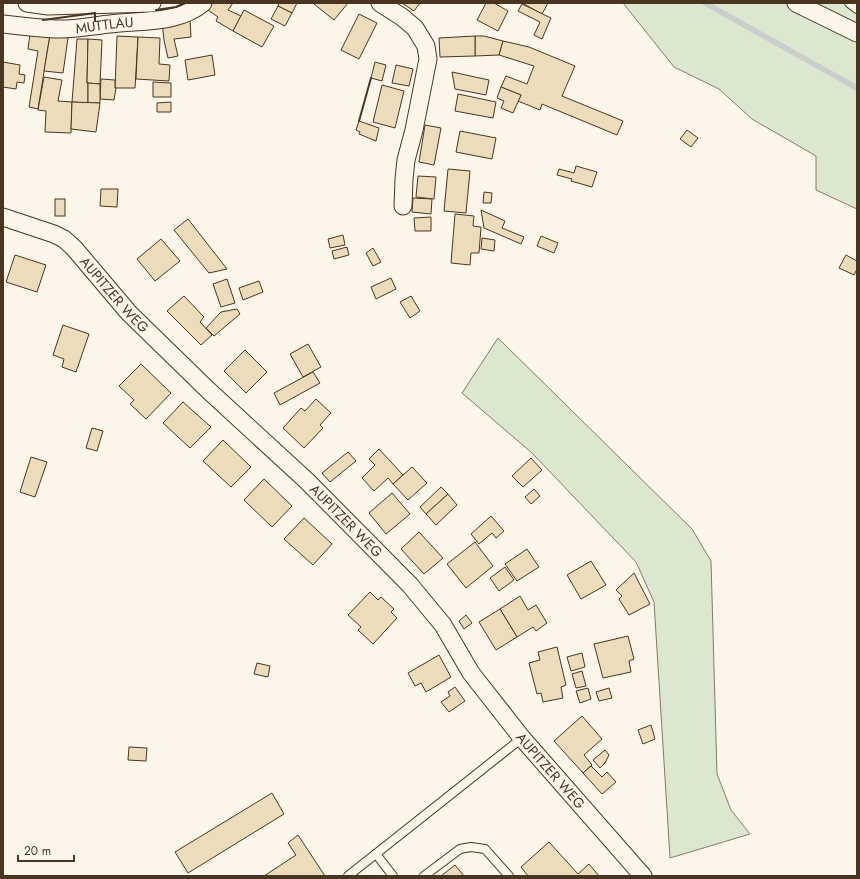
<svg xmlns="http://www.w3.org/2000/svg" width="860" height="879" viewBox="0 0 860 879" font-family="Jost,sans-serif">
  <rect width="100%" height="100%" fill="#fbf6e9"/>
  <!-- green -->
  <g fill="#dce7d0" stroke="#887966">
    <polygon points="623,3 857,3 857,209 816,190 816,156 752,119 719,89 674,67"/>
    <polygon points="498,338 692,529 711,561 717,774 731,810 750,834 670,858 654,602 636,562 532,453 462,393"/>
  </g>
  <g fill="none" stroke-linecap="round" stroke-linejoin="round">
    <!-- stream -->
    <polyline stroke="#c9cecd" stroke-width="5.5" points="705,3 857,88"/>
  </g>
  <!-- building -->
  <g fill="#ecdcbc" stroke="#4a3520">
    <polygon points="209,3 233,3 228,10 241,16 233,31 216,21 218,17 205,8"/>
    <polygon points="279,3 297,3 292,13 278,6"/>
    <polygon points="315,3 348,3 334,20 314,4"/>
    <polygon points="402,3 420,3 414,11"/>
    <polygon points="486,3 494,3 508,11 498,31 477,20"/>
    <polygon points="522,3 548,3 542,14"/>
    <polygon points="522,4 551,18 542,39 534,35 540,22 518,11"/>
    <polygon points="278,6 292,13 285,26 271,19"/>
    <polygon points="244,10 274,26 262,47 233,31"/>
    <polygon points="359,14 377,23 359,59 341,50"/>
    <polygon points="190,20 191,37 174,39 178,56 168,58 164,40 162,22"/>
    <polygon points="30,34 50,35 38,109 29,107 38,51 28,49"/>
    <polygon points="50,35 68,38 63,73 44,71"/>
    <polygon points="117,36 138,37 135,88 115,88"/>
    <polygon points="475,36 484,36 503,41 499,55 475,56"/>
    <polygon points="475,36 475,56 440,57 439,38"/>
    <polygon points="138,37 160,38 159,64 170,65 169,81 136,79"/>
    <polygon points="77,39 88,39 87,83 88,83 88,103 72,102"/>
    <polygon points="88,39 102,40 100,84 87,83"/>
    <polygon points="503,41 529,47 575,66 562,96 623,121 617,135 542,104 540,110 518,101 521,95 501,87 506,76 527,84 534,66 499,55"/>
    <polygon points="212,55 215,75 188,80 185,60"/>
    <polygon points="3,62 20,65 19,74 25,75 24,83 17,82 16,89 3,87"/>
    <polygon points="375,62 386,65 382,81 371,78"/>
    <polygon points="396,65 413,69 409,86 392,83"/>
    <polygon points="452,72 489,80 486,95 455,89"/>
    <polygon points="44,77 62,80 58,101 72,102 71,133 45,132 46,111 38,110"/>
    <polygon points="101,79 115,80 115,88 116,88 114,100 100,99"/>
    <polygon points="153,82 171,83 171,97 153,97"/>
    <polygon points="88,83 100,84 100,103 88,103"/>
    <polygon points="382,85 404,91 395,128 373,122"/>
    <polygon points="501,87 521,95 513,113 501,108 504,101 497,98"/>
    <polygon points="458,94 496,102 493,118 455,111"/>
    <polygon points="72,102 100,103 96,132 71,129"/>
    <polygon points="171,102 171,112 157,112 157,103"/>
    <polygon points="359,121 379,128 376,141 359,134 360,132 356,130"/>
    <polygon points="425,125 441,128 434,165 419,162"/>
    <polygon points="687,130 698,138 691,147 680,139"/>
    <polygon points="460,131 496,138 492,159 456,152"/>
    <polygon points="576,166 597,172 592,187 571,181 572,179 557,175 559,169 574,173"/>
    <polygon points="448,169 470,171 466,213 444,211"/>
    <polygon points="418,176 436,177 434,199 416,197"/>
    <polygon points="101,189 118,189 117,207 100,206"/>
    <polygon points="484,192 492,193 491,203 483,203"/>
    <polygon points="413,198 432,199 431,214 412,212"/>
    <rect x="55" y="199" width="10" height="17"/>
    <polygon points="481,210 505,221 502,228 524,237 521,244 484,228"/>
    <polygon points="455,214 474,216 473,226 481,227 479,253 471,253 470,265 451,263"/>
    <polygon points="431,217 431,231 415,231 414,218"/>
    <polygon points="188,219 227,269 209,273 174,230"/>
    <polygon points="343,235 345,245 330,248 328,239"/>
    <polygon points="541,236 558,243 554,253 537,246"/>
    <polygon points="482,238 495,240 494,251 481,249"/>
    <polygon points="161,239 180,261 155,281 137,259"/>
    <polygon points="347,247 349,255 334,259 332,251"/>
    <polygon points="373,248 381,262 373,266 366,253"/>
    <polygon points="15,255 46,265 37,292 6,282"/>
    <polygon points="846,255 857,261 857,269 854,275 839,268"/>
    <polygon points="391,278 396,289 376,299 371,287"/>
    <polygon points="227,279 235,303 221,307 213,284"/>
    <polygon points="259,281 263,292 243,300 239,288"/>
    <polygon points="184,296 204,317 200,322 212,335 201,345 167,311"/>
    <polygon points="411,296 420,311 410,318 400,302"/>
    <polygon points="237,309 240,314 214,336 206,328 221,312"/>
    <polygon points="63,325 89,334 76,372 62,367 64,359 53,355"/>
    <polygon points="308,344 321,367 303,377 290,354"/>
    <polygon points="245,350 267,372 246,393 224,371"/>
    <polygon points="141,364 171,393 146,419 130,404 134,400 119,386"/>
    <polygon points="313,372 320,383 280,405 274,393"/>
    <polygon points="316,399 331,413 320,425 323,428 304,448 283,428 301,408 305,411"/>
    <polygon points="183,402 211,427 190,448 163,423"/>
    <polygon points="92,428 103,431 97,451 86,448"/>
    <polygon points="223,440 251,467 231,487 203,461"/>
    <polygon points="379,449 403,475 393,484 388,478 374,491 362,478 375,465 369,459"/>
    <polygon points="348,452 356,461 330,482 322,473"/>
    <polygon points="31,457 47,462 35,497 20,492"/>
    <polygon points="531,458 542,470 523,487 512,476"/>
    <polygon points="412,467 427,483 408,500 393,484"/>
    <polygon points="264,479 292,506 272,527 244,500"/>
    <polygon points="441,487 448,494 426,514 420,507"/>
    <polygon points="534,489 540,496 531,504 525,497"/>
    <polygon points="392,493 410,514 386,534 369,513"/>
    <polygon points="448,494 457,505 436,525 426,514"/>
    <polygon points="491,516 504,531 496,538 492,533 479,544 471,534"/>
    <polygon points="304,518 332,544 313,565 284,539"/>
    <polygon points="419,532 443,558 424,574 401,549"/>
    <polygon points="475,542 493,566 466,588 447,564"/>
    <polygon points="527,549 539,567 517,581 505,564"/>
    <polygon points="591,561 606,585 581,599 567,575"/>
    <polygon points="505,567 514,580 499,591 490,578"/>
    <polygon points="634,573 650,604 629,615 619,599 622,596 616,590"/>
    <polygon points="370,592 378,600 381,597 394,609 391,612 397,618 373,644 358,630 361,627 348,615"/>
    <polygon points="520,596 528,610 536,605 547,623 536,631 533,627 517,637 500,609"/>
    <polygon points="500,609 517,637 496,650 479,622"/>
    <polygon points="466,615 472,623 464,629 459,621"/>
    <polygon points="628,636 634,659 629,661 631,672 603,678 594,644"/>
    <polygon points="557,647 566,685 561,687 563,698 543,702 541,693 537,694 529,663 540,660 538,652"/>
    <polygon points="582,653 585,667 571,671 567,657"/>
    <polygon points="439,655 451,677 426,692 421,683 415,686 408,673"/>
    <polygon points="257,663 270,666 268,677 254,674"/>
    <polygon points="582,671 586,686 576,688 572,674"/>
    <polygon points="455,687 465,701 449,712 441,702 450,696 448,692"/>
    <polygon points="588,688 591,699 580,703 576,691"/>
    <polygon points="609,688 612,698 599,701 596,692"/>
    <polygon points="582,716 602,739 584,755 592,765 583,773 554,741"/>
    <polygon points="651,725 655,739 643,744 638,730"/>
    <polygon points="129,747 147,748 146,761 128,760"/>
    <polygon points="605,750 609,755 605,763 600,768 593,760"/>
    <polygon points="591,766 602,777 607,772 616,782 602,794 583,773"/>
    <polygon points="272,793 284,814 188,873 175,852"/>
    <polygon points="298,835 325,876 264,876 296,855 288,843"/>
    <polygon points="549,842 578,874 589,864 599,876 528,876 521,867"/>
    <polygon points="455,865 464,876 441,876"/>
  </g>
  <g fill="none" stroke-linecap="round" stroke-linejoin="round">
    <!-- service casing -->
    <g stroke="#4a3520" stroke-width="10">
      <g id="service">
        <polyline points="849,3 857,9"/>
        <polyline points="376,854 393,876"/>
        <polyline points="348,876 522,738"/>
        <polyline points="424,876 460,849 471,847 485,849 509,876"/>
      </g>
    </g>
    <!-- minor casing -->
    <g stroke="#4a3520" stroke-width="19">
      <g id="minor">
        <polyline points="27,3 48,6 152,3"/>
        <polyline points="380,3 402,17 415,28 426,46 428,59 414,130 406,160 404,179 403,206"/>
        <polyline points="796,3 857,33"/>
        <path id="s1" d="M 3,24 C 20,26 38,28 55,29 C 74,30 91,26 110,24 C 141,20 178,24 203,3"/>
        <path id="s2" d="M 3,217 L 54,234 L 64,239 L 74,248 L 129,313 L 208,390 L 307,481 L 410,585 L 443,625 L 471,673 L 522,738 L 643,876"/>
      </g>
    </g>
    <!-- service -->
    <use href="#service" stroke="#fbf6e9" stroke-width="8"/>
    <!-- minor -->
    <use href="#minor" stroke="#fbf6e9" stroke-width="17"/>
    <!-- wall -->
    <g stroke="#4a3520" stroke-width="2">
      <polyline points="156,10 176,7 185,3"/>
      <polyline points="43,20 95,13 95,21"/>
      <polyline points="359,121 371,78"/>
    </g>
  </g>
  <g text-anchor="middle" stroke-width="3" stroke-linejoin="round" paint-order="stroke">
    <!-- street labels -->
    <g font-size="14" fill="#4a3520" stroke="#fbf6e9">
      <text dy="5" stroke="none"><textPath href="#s1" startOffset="102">MUTTLAU</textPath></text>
      <text dy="5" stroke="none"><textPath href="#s2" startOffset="140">AUPITZER WEG</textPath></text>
      <text dy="5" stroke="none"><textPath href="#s2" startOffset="464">AUPITZER WEG</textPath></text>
      <text dy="5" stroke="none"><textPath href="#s2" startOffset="788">AUPITZER WEG</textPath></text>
    </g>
  </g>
  <!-- border -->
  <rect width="860" height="879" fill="none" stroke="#4a3520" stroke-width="8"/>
  <!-- scale -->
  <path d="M18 855v6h56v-6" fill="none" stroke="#4a3520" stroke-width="2"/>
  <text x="24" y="855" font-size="12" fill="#4a3520" stroke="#fbf6e9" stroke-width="3" paint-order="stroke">20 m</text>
</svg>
